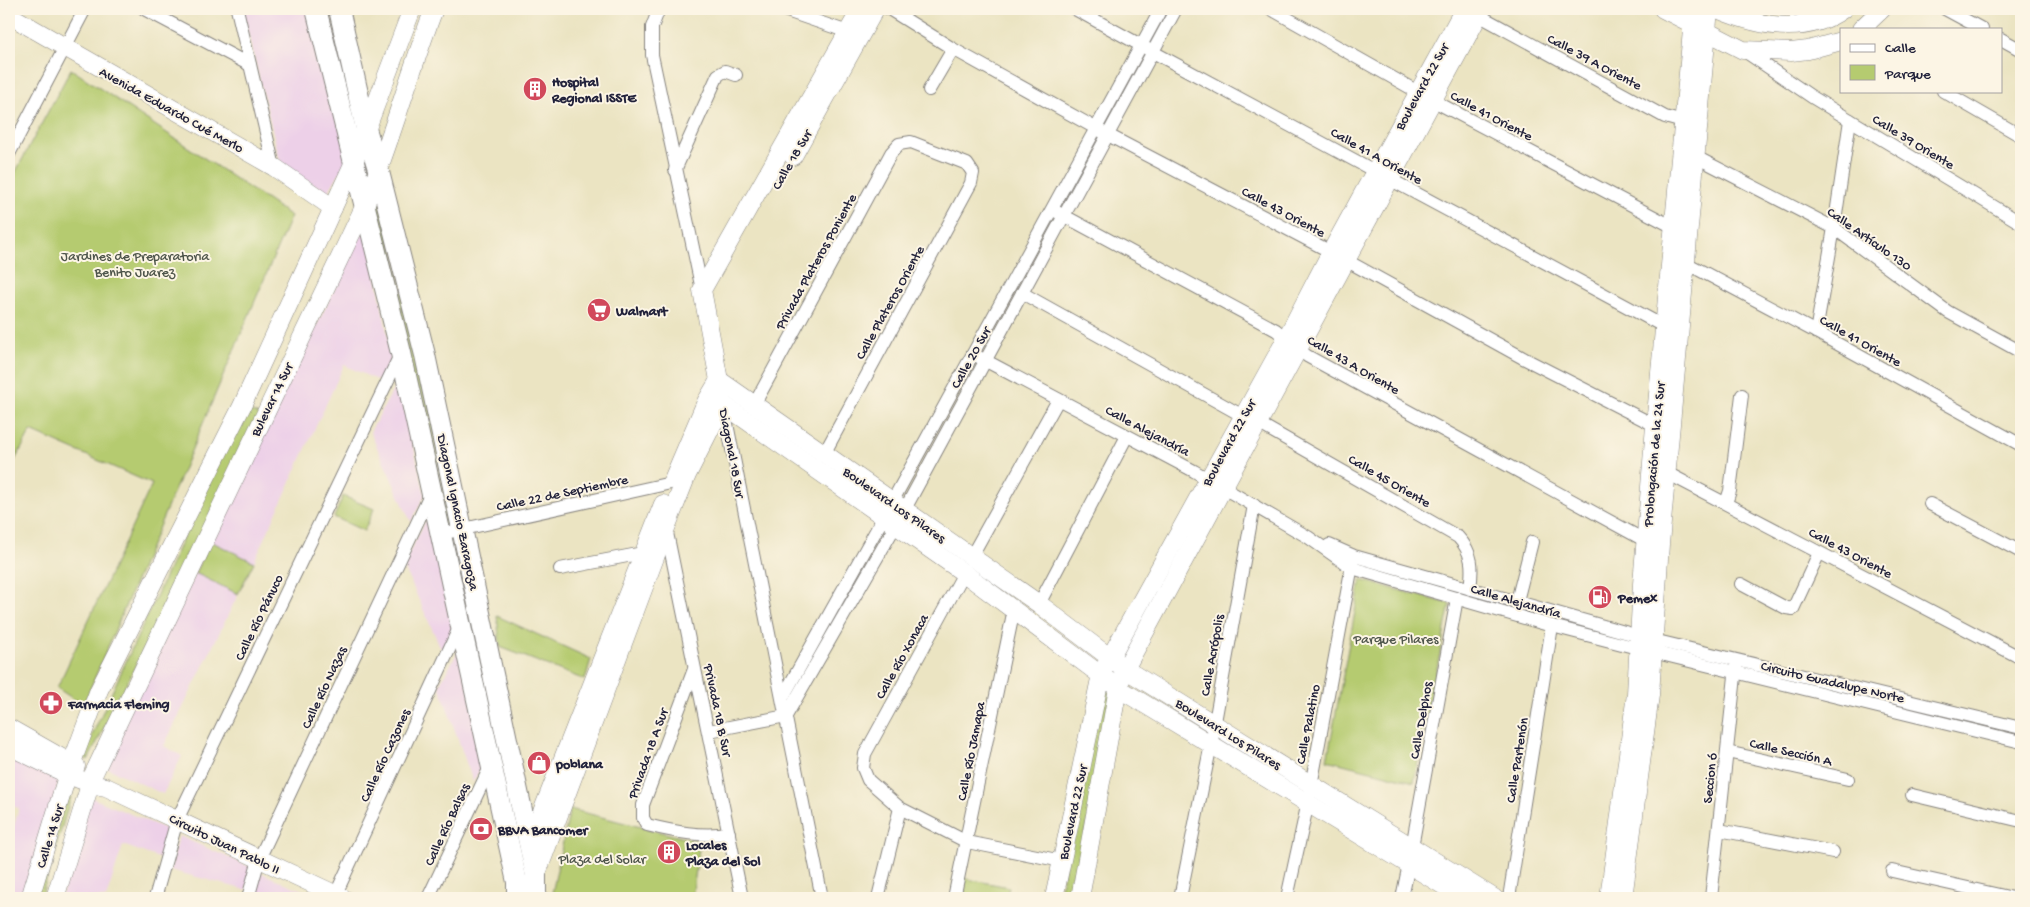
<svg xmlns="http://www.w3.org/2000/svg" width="2030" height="907" viewBox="0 0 2030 907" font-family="'Gochi Hand',sans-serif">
  <rect width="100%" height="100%" fill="#fcf5e5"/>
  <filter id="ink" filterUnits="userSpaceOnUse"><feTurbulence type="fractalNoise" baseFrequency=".02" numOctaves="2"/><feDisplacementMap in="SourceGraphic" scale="10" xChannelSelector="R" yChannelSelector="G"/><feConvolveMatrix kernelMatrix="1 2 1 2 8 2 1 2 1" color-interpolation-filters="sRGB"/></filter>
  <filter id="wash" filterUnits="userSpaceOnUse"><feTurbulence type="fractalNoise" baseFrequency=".0096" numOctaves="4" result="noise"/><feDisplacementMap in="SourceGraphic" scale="20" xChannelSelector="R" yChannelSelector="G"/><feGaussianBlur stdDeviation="1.12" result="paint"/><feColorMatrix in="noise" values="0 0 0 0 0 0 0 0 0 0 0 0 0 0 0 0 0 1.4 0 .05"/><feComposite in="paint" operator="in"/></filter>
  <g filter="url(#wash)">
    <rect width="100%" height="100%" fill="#ebe4c2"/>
    <!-- built -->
    <g fill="#edd0e8">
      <polygon points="242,9 310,9 348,159 328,192 282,169"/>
      <polygon points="366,225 392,358 381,382 344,365 254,562 164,746 182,756 163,794 101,765"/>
      <polygon points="398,381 425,495 411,522 370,432"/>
      <polygon points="429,514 456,625 443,653 403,565"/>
      <polygon points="460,648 485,760 473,782 439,685"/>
      <polygon points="14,759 60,778 24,898 9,898 9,844 19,808 9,805 9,777"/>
      <polygon points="90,797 173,832 164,860 123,845 106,898 61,898"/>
      <polygon points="179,836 253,868 246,890 170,870"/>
      <polygon points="259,872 321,898 253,898"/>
    </g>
    <!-- green -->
    <g fill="#b5cb70" stroke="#6c7656">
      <polygon points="71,69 291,216 85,701 75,700 57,688 152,484 31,431 9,471 9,184"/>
      <polygon points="380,199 459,525 443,530 371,206"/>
      <polygon points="243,408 261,416 88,760 82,757"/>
      <polygon points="343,496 374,509 364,531 334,517"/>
      <polygon points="210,541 254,562 238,594 195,573"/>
      <polygon points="1361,580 1450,604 1414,782 1327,760"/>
      <polygon points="497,616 591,659 585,680 500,647"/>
      <polygon points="1102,681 1115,692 1072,898 1059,898"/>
      <polygon points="67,796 71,797 41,898 36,898"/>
      <polygon points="570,809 700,842 692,898 551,898"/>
      <polygon points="962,878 1009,887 1006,898 959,898"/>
    </g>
  </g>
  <g filter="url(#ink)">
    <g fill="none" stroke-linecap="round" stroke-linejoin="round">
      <!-- street casing -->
      <g stroke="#86837e" stroke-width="14">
        <g id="street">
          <polyline points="144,9 250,65"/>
          <polyline points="237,9 274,167"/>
          <polyline points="659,9 652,27 652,55 702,290"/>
          <polyline points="781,9 848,32"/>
          <polyline points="889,9 953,49 1108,135 1331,252 1525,359 1662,429"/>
          <polyline points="1075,9 1153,52 1665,327"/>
          <polyline points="1271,9 1432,100 1679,230"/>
          <polyline points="1945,9 1982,29"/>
          <polyline points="1471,11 1665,117 1683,122"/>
          <polyline points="1803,25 1804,9"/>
          <polyline points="2001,39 2021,50"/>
          <polyline points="1743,50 1812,97 2021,223"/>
          <polyline points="929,90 953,49"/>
          <polyline points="1943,91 2021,136"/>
          <polyline points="9,154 85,9"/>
          <polyline points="1696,157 1834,228 1948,312 2021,352"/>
          <polyline points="675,170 718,75 725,71 736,75"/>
          <polyline points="1057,212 1276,330 1307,356 1646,541"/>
          <polyline points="1686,263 1816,332 2021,445"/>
          <polyline points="1022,293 1243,416"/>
          <polyline points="1816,332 1834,228 1850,120"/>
          <polyline points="973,354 1194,471 1308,537 1352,568 1552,626 1653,652 2021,742"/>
          <polyline points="723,404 822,898"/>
          <polyline points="754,405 891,153 899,144 911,142 967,164 973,173 971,183 824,454"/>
          <path d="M 1258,423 L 1458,537 C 1473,553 1473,567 1470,589"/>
          <polyline points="1667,473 2021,658"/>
          <polyline points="1726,503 1730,491 1742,395"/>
          <polyline points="1930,504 2021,552"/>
          <polyline points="666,528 742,898"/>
          <polyline points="441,534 671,483 685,476"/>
          <polyline points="1329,545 1354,556 1653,640 2021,728"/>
          <polyline points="971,557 1058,400"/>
          <polyline points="560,569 643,553"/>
          <polyline points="964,573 865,754 863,768 868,780 900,808 967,842 1062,861"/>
          <polyline points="1741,584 1786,608 1793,609 1819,553"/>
          <polyline points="1517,601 1532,542"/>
          <polyline points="1039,604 1127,436"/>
          <path d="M 694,669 L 643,805 L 643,818 L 647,825 C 675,832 700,837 729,833"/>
          <polyline points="783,697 892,502 1161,9"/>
          <polyline points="709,731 786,716 905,509 1176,9"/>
          <polyline points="1727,752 1848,779"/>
          <polyline points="1912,795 2021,821"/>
          <polyline points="1719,830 1833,852"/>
          <polyline points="1412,847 1457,598"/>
          <polyline points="1892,871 2013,898"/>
          <polyline points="155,898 177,820 401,353"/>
          <polyline points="248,898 259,859 432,491"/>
          <polyline points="334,898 460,626"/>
          <polyline points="428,898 491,765"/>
          <polyline points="878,898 900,808"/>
          <polyline points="954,898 1014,609"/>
          <polyline points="1180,898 1211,744 1254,505"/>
          <polyline points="1287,898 1308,802 1353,560"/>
          <polyline points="1402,898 1409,864"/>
          <polyline points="1509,898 1552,626"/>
          <polyline points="1711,898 1736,667"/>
        </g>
      </g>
      <!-- secondary casing -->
      <g stroke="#86837e" stroke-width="19">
        <g id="secondary">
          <polyline points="1663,9 1743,50 1791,52 1808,50 1841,41"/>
          <path d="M 1717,9 C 1757,26 1805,37 1843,9"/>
          <polyline points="9,15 274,167 333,208"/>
          <polyline points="1861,29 1882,9"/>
          <polyline points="793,156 875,9"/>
          <polyline points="719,380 1039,604 1125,669 1494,898"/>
          <polyline points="721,391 702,290 861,9"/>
          <polyline points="723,404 964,573 1118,688 1464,898"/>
          <polyline points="674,477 706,402 719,380"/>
          <polyline points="9,728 76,766"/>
          <path d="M 9,746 C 33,757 81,784 106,787 L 343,898"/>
          <polyline points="529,845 663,504"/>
          <polyline points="536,876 666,528 687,475 723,404"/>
          <polyline points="30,898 68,773 99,690 242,406 354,162 412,9"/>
          <path d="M 55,898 L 93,775 L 365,205 C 391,141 409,74 434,9"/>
          <polyline points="1054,898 1101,674 1286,339 1331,252 1464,9"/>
          <polyline points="1080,898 1118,688 1125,669 1482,9"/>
          <polyline points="1609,898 1636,694 1642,584 1655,426 1694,9"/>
          <polyline points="1623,898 1650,695 1660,544 1709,9"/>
        </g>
      </g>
      <!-- primary casing -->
      <g stroke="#86837e" stroke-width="22">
        <g id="primary">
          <polyline points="316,9 401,353 517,882 517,898"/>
          <polyline points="339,9 366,129 379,172 425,355 536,876 536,898"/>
        </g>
      </g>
      <!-- street -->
      <use href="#street" stroke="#fff" stroke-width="12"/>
      <!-- secondary -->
      <use href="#secondary" stroke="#fff" stroke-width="18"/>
      <!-- primary -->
      <use href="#primary" stroke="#fff" stroke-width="20"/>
    </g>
  </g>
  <!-- icons -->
  <defs>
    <g id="building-disc" transform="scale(1.25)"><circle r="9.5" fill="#d1495b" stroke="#fcf5e5"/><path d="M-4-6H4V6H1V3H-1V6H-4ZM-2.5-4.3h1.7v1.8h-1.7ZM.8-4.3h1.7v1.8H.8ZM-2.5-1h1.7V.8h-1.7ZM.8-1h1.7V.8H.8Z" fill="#fff"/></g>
    <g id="supermarket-disc" transform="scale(1.25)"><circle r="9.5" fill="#d1495b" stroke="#fcf5e5"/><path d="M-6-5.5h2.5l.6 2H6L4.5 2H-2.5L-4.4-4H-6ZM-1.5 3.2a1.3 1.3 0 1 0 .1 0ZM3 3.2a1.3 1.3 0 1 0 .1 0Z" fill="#fff"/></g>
    <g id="fuel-disc" transform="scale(1.25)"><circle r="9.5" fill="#d1495b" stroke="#fcf5e5"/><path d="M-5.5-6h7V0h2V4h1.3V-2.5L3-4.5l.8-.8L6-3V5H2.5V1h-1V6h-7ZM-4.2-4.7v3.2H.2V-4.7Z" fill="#fff"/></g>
    <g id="pharmacy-disc" transform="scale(1.25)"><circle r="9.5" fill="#d1495b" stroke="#fcf5e5"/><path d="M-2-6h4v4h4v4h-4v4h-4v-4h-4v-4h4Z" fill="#fff"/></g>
    <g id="shop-disc" transform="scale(1.25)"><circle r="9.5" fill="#d1495b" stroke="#fcf5e5"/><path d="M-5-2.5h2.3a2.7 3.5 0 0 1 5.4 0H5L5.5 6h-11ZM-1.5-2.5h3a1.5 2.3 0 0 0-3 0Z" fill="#fff"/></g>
    <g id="bank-disc" transform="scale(1.25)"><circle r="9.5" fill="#d1495b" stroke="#fcf5e5"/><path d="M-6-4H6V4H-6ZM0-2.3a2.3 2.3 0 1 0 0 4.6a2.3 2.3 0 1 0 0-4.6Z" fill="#fff"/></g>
  </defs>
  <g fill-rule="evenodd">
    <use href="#building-disc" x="535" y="89"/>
    <use href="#supermarket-disc" x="599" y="310"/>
    <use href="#fuel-disc" x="1600" y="597"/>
    <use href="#pharmacy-disc" x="51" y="703"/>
    <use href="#shop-disc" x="539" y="763"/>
    <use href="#bank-disc" x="481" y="829"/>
    <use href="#building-disc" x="669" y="852"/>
  </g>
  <g text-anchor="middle" stroke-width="4" stroke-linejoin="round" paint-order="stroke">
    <!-- street labels -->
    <g font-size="14" fill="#22223b" stroke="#fcf5e5">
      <text transform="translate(1595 61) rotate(28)" y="5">Calle 39 A Oriente</text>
      <text transform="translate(1421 86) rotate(-61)" y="5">Boulevard 22 Sur</text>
      <text transform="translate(172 109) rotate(29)" y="5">Avenida Eduardo Cué Merlo</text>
      <text transform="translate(1492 115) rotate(28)" y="5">Calle 41 Oriente</text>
      <text transform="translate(1914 141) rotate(31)" y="5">Calle 39 Oriente</text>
      <text transform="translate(1377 155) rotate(29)" y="5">Calle 41 A Oriente</text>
      <text transform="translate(791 159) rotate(-60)" y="5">Calle 18 Sur</text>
      <text transform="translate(1284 211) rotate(28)" y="5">Calle 43 Oriente</text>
      <text transform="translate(1870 238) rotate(35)" y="5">Calle Artículo 130</text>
      <text transform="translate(815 261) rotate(-61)" y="5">Privada Plateros Poniente</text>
      <text transform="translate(889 302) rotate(-61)" y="5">Calle Plateros Oriente</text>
      <text transform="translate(1861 340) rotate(29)" y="5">Calle 41 Oriente</text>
      <text transform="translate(970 357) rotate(-61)" y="5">Calle 20 Sur</text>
      <text transform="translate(1354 364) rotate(30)" y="5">Calle 43 A Oriente</text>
      <text transform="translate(271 399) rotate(-64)" y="5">Bulevar 14 Sur</text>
      <text transform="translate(1148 430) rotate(28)" y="5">Calle Alejandría</text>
      <text transform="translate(1228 442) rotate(-61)" y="5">Boulevard 22 Sur</text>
      <text transform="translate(733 453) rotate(79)" y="5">Diagonal 18 Sur</text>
      <text transform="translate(1653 454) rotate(-85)" y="5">Prolongación de la 24 Sur</text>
      <text transform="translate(1390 480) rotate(30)" y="5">Calle 45 Oriente</text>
      <text transform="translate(562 492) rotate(-12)" y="5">Calle 22 de Septiembre</text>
      <text transform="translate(895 504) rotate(35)" y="5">Boulevard Los Pilares</text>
      <text transform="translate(459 512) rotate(78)" y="5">Diagonal Ignacio Zaragoza</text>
      <text transform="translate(1851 552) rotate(28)" y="5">Calle 43 Oriente</text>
      <text transform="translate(1516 600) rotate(16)" y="5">Calle Alejandría</text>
      <text transform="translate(258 617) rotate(-64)" y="5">Calle Río Pánuco</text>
      <text transform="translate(1211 655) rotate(-80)" y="5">Calle Acrópolis</text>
      <text transform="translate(901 656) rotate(-61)" y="5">Calle Río Xonaca</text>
      <text transform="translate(1833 681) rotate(13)" y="5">Circuito Guadalupe Norte</text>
      <text transform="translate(323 687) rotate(-65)" y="5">Calle Río Nazas</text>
      <text transform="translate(719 710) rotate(78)" y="5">Privada 18 B Sur</text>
      <text transform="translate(1420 720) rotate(-80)" y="5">Calle Delphos</text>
      <text transform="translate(1307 724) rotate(-79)" y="5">Calle Palatino</text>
      <text transform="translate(1229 733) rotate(32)" y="5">Boulevard Los Pilares</text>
      <text transform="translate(970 751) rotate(-79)" y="5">Calle Río Jamapa</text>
      <text transform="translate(1791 751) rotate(13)" y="5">Calle Sección A</text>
      <text transform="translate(647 753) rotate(-70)" y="5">Privada 18 A Sur</text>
      <text transform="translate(384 755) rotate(-65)" y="5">Calle Río Cazones</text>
      <text transform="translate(1516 760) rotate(-81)" y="5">Calle Partenón</text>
      <text transform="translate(1709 778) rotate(-84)" y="5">Seccion ó</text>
      <text transform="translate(1072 812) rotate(-78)" y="5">Boulevard 22 Sur</text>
      <text transform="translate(446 824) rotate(-65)" y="5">Calle Río Balsas</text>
      <text transform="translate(49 836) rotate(-73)" y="5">Calle 14 Sur</text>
      <text transform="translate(225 843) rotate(26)" y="5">Circuito Juan Pablo II</text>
    </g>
    <!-- poi labels -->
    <g font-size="14" font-weight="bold" fill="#22223b" stroke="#fcf5e5" text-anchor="start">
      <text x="552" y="86">Hospital<tspan x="552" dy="16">Regional ISSTE</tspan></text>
      <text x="616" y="315">Walmart</text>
      <text x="1618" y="602">Pemex</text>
      <text x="68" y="708">Farmacia Fleming</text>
      <text x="556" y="768">poblana</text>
      <text x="498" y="834">BBVA Bancomer</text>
      <text x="686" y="849">Locales<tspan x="686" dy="16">Plaza del Sol</tspan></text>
    </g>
    <!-- park labels -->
    <g font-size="14" fill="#4e554b" stroke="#fcf5e5">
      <text x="135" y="260">Jardines de Preparatoria<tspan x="135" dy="16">Benito Juarez</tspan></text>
      <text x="1396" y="643">Parque Pilares</text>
      <text x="602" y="863">Plaza del Solar</text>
    </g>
  </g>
  <!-- margin -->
  <rect width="2030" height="907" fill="none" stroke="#fcf5e5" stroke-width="30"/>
  <!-- legend -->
  <rect x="1840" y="28" width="162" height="65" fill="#fcf5e5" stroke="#a5a1a1"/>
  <rect x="1850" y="44" width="25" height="8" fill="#ffffff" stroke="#a5a1a1"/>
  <text x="1885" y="52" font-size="15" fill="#22223b">Calle</text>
  <rect x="1850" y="65" width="25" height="15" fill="#b5cb70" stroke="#a5a1a1"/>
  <text x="1885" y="78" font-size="15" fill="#22223b">Parque</text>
</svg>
